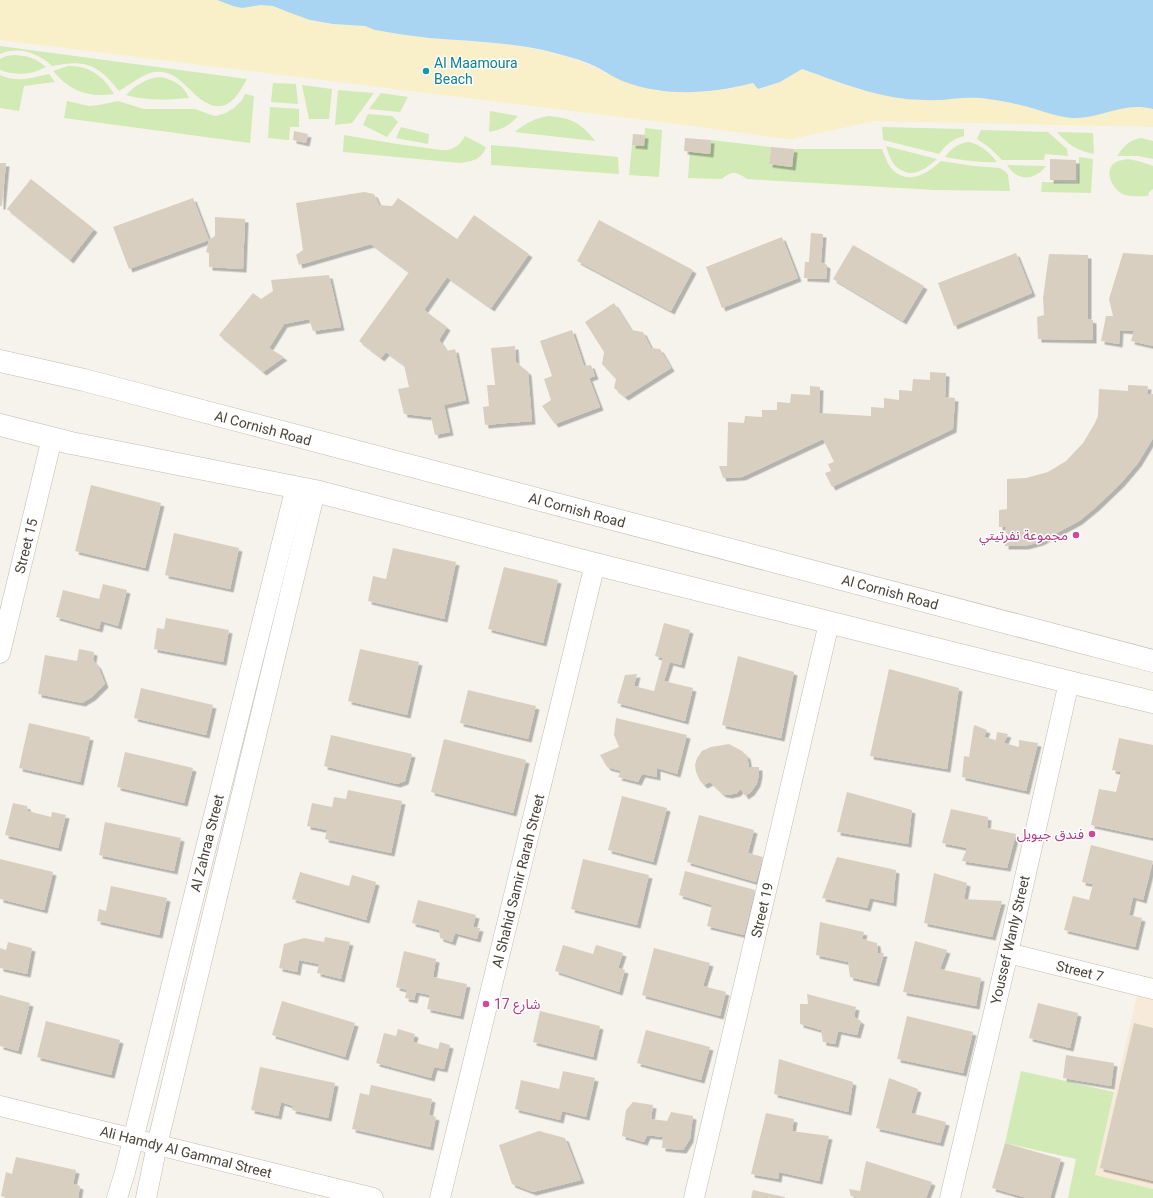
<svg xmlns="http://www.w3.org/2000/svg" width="1153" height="1198" viewBox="0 0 1153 1198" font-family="Roboto,'Noto Sans Arabic',sans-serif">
  <defs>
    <filter id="shadow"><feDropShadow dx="3.5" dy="3.5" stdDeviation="0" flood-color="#0004"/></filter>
  </defs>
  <rect width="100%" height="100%" fill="#f6f3ec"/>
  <!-- commercial -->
  <polygon fill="#f7ead8" points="1137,996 1153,1000 1153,1189 1095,1175"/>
  <!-- green -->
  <g fill="#d2eab5">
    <path d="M 0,46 L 247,79 C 239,93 230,111 211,105 C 207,103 201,100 198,97 C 185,86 174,69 154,72 C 143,74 129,85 119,91 C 98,64 85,59 52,66 C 38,53 18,46 0,54 Z"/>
    <path d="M 14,55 C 29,56 35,58 46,67 C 31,75 16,76 0,70 L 0,59 L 6,56 Z"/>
    <path d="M 68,66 C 90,66 103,76 114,94 C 88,98 70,91 53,71 Z"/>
    <path d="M 49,74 L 55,82 L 24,86 L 19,111 L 0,108 L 0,75 C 17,83 32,78 49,74 Z"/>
    <path d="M 161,77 C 173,80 184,85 189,98 C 166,100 149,101 126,95 C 136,85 146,78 161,77 Z"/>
    <polygon points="273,83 296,84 298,104 271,102"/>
    <polygon points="302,85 332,89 329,119 309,119"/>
    <polygon points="338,90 374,93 352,123 335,125"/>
    <polygon points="381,93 408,97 400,112 369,109"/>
    <polygon points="245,94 254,96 250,143 64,118 67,101 89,106 99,105 118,101 144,109 195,109 211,115 216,116 226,113 234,108 242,100"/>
    <polygon points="270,107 299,109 299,127 290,127 289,140 268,138"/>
    <path d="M 490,111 L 518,116 C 510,125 502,130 489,132 Z"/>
    <polygon points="368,114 392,116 398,122 387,137 363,125"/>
    <path d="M 549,116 C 572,118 581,123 595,141 L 515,132 C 526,123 535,118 549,116 Z"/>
    <polygon points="401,127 429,134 428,144 396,138"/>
    <path d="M 882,127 L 964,129 L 964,136 C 952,139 946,145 939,154 L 883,140 Z"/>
    <polygon points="645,128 662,130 659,177 629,175 632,145 644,146"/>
    <polygon points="981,130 1048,132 1067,149 1068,156 1045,154 1044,160 1002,160 990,148 977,139"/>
    <path d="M 1057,132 L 1093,133 L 1094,154 C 1078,151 1067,144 1057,132 Z"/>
    <path d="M 344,135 L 397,144 L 441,150 C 452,151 460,146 465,136 L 486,147 C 481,160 473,161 460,163 L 343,152 Z"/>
    <path d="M 1141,138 L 1153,141 L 1153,159 L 1138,156 L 1117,156 C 1124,146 1129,140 1141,138 Z"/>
    <path d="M 711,140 L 771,147 L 769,164 L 792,167 L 794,149 L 882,149 C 885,156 888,166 894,171 C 910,185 928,173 941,161 L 974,166 L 1000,168 L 1006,172 L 1008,175 L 1010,191 L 935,190 L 747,179 C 737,172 732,170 722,179 L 688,178 L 690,152 L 710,154 Z"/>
    <path d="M 968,142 C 980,144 989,152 997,162 C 979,163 962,160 945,157 C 952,148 957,144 968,142 Z"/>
    <polygon points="491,145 618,157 619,174 491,165"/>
    <path d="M 886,146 L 937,159 C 927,168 914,178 901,170 C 897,168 894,165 892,161 C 889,157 888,151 886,146 Z"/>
    <polygon points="1079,157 1093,159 1091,193 1041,192 1042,182 1078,183"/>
    <path d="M 1128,159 L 1138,161 L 1153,166 L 1153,189 L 1149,192 L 1148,196 C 1141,196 1132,197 1125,195 C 1113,191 1102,170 1116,162 C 1119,160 1124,160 1128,159 Z"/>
    <path d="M 1007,165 L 1046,166 C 1034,181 1018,182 1007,165 Z"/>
    <polygon points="1021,1071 1114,1092 1095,1175 1153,1189 1153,1198 1068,1198 1076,1159 1005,1143"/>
  </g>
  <!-- sand -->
  <polygon fill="#f9efc9" points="0,0 217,0 223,3 255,6 261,5 273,6 310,20 333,24 357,25 365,26 375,30 428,38 502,43 545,51 568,57 590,65 607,74 625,82 642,87 660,91 679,92 704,92 729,89 753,83 758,89 780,82 802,69 860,90 883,95 906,99 928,100 973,97 1003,101 1035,109 1092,116 1121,108 1132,107 1146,107 1153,109 1153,127 874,121 792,139 778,138 678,124 0,40"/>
  <!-- water -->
  <path fill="#a9d4f2" d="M 217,0 L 1153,0 L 1153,109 C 1122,101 1102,119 1073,118 C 1059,117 1048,113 1035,109 C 1019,104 1003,101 988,99 C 975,97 964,98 951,99 C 937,101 921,100 906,99 C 870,95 836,81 802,69 L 780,82 L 758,89 L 753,83 C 710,94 667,97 625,82 C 612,77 602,69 590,64 C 575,58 559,54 543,50 C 505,42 467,41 429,38 C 411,36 393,33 375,30 L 365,26 L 333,24 L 310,20 L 288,12 L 273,6 L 261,5 L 242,8 L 233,6 Z"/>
  <!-- building -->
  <g fill="#d8cfc1" filter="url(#shadow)">
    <polygon points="294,131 308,134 306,143 293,140"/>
    <polygon points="633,134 645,135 644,146 632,145"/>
    <polygon points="685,138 711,140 710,154 684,151"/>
    <polygon points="771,147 794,149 792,167 769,164"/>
    <polygon points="1050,159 1076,160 1076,180 1050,180"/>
    <polygon points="0,163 6,163 2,206 0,206"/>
    <polygon points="31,179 94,229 70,260 7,209"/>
    <polygon points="364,192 374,194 379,205 392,206 398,198 457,239 474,215 529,254 491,308 447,277 424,310 447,327 439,340 447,351 455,349 466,400 444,405 450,432 435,435 431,417 404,414 398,389 409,387 404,365 386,352 381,358 359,341 409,272 371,244 299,265 296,255 303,250 296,203"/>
    <polygon points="193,198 209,240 129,269 113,227"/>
    <polygon points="215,217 245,219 243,269 209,267 209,253 206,252 209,240 215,236"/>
    <polygon points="599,220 693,270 671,311 577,261"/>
    <polygon points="811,233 823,234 821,262 827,265 826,279 804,278 805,262 809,262"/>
    <polygon points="782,237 798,278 722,308 706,267"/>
    <polygon points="853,245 924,286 903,321 833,279"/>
    <polygon points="1016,253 1032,293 954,326 938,283"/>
    <polygon points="1123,253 1153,255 1153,346 1131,341 1134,331 1120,330 1119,344 1101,341 1106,316 1113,316 1109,299"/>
    <polygon points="1049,254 1088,255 1088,319 1093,320 1093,340 1038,339 1037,317 1044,315 1043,298"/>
    <polygon points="329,275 341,327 313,331 309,319 284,324 269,348 284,357 263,372 219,335 253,293 261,299 273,291 271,280"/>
    <polygon points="614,303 631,330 643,332 651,348 660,349 671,368 625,397 614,388 616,379 602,364 604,352 585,322"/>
    <polygon points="572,330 584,366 591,365 595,376 589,378 600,407 555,424 542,406 551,400 544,379 552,376 540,341"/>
    <polygon points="515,346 516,362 528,372 532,421 485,425 483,407 489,406 487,385 495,385 491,348"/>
    <polygon points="930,372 946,373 945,397 955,398 953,429 832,487 825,473 831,471 828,464 834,462 823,439 742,477 723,478 719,466 727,466 728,422 744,423 745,416 762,417 762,410 777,410 777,402 790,403 791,394 810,395 810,386 820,387 819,413 871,416 871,407 884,408 884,398 899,400 899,390 912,391 913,379 930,380"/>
    <polygon points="1128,385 1148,386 1147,394 1153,394 1153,438 1138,463 1121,483 1096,507 1079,521 1040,542 1025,546 1005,546 1006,527 999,527 999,510 1007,509 1007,479 1026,478 1048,472 1066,461 1083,443 1095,423 1098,416 1099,389 1128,391"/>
    <polygon points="91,485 161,503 145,568 75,551"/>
    <polygon points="174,533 239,548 230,589 165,575"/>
    <polygon points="393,548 456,562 444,619 368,601 373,576 386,579"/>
    <polygon points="504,567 558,580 543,643 488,629"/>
    <polygon points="103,584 127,590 118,626 101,621 99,629 56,617 63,590 99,599"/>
    <polygon points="166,618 229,630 223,662 154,649 157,628 164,629"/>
    <polygon points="664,623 690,630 681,665 670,662 664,681 693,688 685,721 617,703 625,675 637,674 634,686 654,691 663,658 655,656"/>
    <polygon points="79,649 94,652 93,660 98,666 105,684 92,697 82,703 38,694 45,655 77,661"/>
    <polygon points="360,649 419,662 407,715 348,701"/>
    <polygon points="738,656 794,672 781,738 722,725"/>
    <polygon points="889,669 959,688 947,769 870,756"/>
    <polygon points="141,688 213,705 206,735 134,718"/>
    <polygon points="468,690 536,706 528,739 460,723"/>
    <polygon points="616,718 687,735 677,774 657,768 657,777 642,774 638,782 618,777 621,771 607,767 600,755 619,747 614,735"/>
    <polygon points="29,723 90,737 80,782 19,768"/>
    <polygon points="974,725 987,730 984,737 996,740 997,732 1008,734 1004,743 1019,747 1019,740 1038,743 1026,791 962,777 964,756 969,757"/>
    <polygon points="331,735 412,754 405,781 397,784 324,766"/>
    <polygon points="1119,738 1153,745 1153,838 1091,825 1099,789 1116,792 1121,772 1112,770"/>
    <polygon points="444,739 526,760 513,813 431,792"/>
    <polygon points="729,744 742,751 747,756 749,767 759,767 759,774 757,783 751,792 745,796 741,789 737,793 729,795 723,794 719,791 710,782 704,785 700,781 696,772 695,765 697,758 702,751 711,747"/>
    <polygon points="125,752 193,768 184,803 117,787"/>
    <polygon points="348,790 402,801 391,853 325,839 327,830 307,826 312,803 332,807 334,797 346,799"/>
    <polygon points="847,792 912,810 908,844 837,832"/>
    <polygon points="622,796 667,808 653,862 608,850"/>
    <polygon points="13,803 27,806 28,811 51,817 52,812 66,815 58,848 5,835"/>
    <polygon points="951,809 988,817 987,828 1016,834 1007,868 962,861 967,848 942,843"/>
    <polygon points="699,815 754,830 748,853 763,857 756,882 687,862"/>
    <polygon points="105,822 181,838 174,871 99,855"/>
    <polygon points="1091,845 1153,861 1143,900 1133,897 1129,915 1142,918 1135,947 1064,930 1073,896 1089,900 1093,884 1082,882"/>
    <polygon points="837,857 896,870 893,903 870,898 867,908 822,898"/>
    <polygon points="0,859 53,872 44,910 0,899"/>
    <polygon points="583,859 649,875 637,925 571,909"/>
    <polygon points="685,871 755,890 744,935 707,926 712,905 679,895"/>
    <polygon points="300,872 349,886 352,875 376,882 366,920 292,899"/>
    <polygon points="934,873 967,883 964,899 1002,901 992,937 924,923"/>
    <polygon points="111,886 167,898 159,935 97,921 99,909 106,911"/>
    <polygon points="418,900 476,915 473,927 480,928 477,939 455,933 452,942 440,938 439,930 412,923"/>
    <polygon points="820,922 864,932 862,939 877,943 878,953 884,953 876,983 850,977 848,962 816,955"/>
    <polygon points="325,937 350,942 341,979 317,973 319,964 299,960 297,972 279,968 284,944 304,938 324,942"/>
    <polygon points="915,941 947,950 940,969 981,978 976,1006 903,992"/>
    <polygon points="8,942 32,948 27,974 0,968 0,948 6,950"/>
    <polygon points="563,945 593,954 596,945 623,953 618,968 625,970 619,992 555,971"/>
    <polygon points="654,948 710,963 703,986 726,992 720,1016 642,995"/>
    <polygon points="404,951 436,959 433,977 467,984 460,1016 427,1009 430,995 416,992 414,1000 405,998 407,990 396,987"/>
    <polygon points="807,994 856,1007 854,1017 861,1021 857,1035 838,1031 835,1044 823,1042 821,1030 800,1024 800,1004 808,1004"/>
    <polygon points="0,995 30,1003 18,1051 0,1046"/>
    <polygon points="282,1001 355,1023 345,1057 272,1035"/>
    <polygon points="1038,1003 1078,1013 1070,1048 1029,1038"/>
    <polygon points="540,1011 600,1026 593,1057 533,1042"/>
    <polygon points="907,1016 973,1032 963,1073 897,1059"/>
    <polygon points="46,1021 120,1040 111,1075 37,1057"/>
    <polygon points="1134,1023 1153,1028 1153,1181 1100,1168"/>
    <polygon points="398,1029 415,1034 413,1042 438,1049 440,1042 450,1045 444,1069 434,1067 431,1078 376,1063 384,1033 396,1036"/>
    <polygon points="646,1030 710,1047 701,1080 637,1063"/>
    <polygon points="1066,1055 1114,1063 1111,1086 1063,1078"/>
    <polygon points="779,1059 853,1082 848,1112 774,1094"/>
    <polygon points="260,1067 335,1083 328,1118 292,1110 293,1106 281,1102 278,1116 251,1110"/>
    <polygon points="563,1071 595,1078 586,1117 562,1111 560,1120 515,1109 521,1080 559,1089"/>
    <polygon points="889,1078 918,1089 911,1113 946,1122 940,1143 876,1128"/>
    <polygon points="371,1085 432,1099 429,1115 436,1117 430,1147 352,1129 360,1093 369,1095"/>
    <polygon points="633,1102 653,1105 651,1119 667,1121 671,1112 693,1116 690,1139 683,1150 662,1148 663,1137 647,1135 644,1142 622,1136 626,1110"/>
    <polygon points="766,1113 794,1119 792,1131 829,1136 819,1181 779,1172 778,1179 751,1174"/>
    <polygon points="539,1131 565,1138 581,1180 533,1192 512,1184 499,1145"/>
    <polygon points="1005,1143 1061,1159 1050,1198 1027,1198 992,1188"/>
    <polygon points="16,1157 76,1170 73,1184 80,1186 78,1198 10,1198 1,1196 6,1172 12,1174"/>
    <polygon points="866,1161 932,1182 926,1198 860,1198 851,1196 849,1189 860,1191"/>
    <polygon points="753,1190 785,1197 785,1198 751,1198"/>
  </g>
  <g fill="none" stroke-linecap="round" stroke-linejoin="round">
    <!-- minor casing -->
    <g stroke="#c2bbae" stroke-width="21">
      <g id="minor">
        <polyline points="0,653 52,438"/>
        <polyline points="1008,953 1153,989"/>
        <polyline points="0,1106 373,1198"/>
        <polyline points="117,1198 125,1172 296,487"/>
        <polyline points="146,1198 157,1145 315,491"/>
        <polyline points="440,1198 595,564"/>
        <polyline points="694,1198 829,623"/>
        <polyline points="950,1198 1008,953 1069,682"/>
      </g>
    </g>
    <!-- tertiary casing -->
    <g stroke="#c2bbae" stroke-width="23">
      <g id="tertiary">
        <polyline points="0,361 84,380 1153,661"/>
        <polyline points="0,425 71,443 315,491 595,564 1069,682 1153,702"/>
      </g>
    </g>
    <!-- minor -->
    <use href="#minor" stroke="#fff" stroke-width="20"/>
    <!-- tertiary -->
    <use href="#tertiary" stroke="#fff" stroke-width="22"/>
  </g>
  <!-- markers -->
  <circle fill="#0f9aa8" stroke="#fff" stroke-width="1.5" cx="426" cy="71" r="4"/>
  <g fill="#d1479c" stroke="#fff" stroke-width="1.5">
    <circle cx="1076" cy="535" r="4"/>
    <circle cx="1092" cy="834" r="4"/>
    <circle cx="486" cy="1004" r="4"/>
  </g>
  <g text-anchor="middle" stroke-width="3" stroke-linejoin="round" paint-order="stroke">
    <!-- culture labels -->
    <g font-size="14" fill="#0d838f" stroke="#fff" text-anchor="start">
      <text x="434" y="68">Al Maamoura<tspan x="434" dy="16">Beach</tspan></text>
    </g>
    <!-- street labels -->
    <g font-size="14" fill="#4b4439" stroke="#fff">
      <text transform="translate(263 428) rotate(15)" y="5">Al Cornish Road</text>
      <text transform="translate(577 510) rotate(15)" y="5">Al Cornish Road</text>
      <text transform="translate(26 546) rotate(-76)" y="5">Street 15</text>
      <text transform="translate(890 592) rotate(15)" y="5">Al Cornish Road</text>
      <text transform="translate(207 843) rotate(-76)" y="5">Al Zahraa Street</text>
      <text transform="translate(518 881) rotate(-76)" y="5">Al Shahid Samir Rarah Street</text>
      <text transform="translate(762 910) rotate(-77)" y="5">Street 19</text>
      <text transform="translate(1010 940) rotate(-77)" y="5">Youssef Wanly Street</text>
      <text transform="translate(1080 971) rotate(14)" y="5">Street 7</text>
      <text transform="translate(186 1152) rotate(14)" y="5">Ali Hamdy Al Gammal Street</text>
    </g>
    <!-- hotel labels -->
    <g font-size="14" fill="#b23c85" stroke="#fff" text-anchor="end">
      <text x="1068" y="540">مجموعة نفرتيتي</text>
      <text x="1084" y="839">فندق جيويل</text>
      <text x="494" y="1009" text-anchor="start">شارع 17</text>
    </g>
  </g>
</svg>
